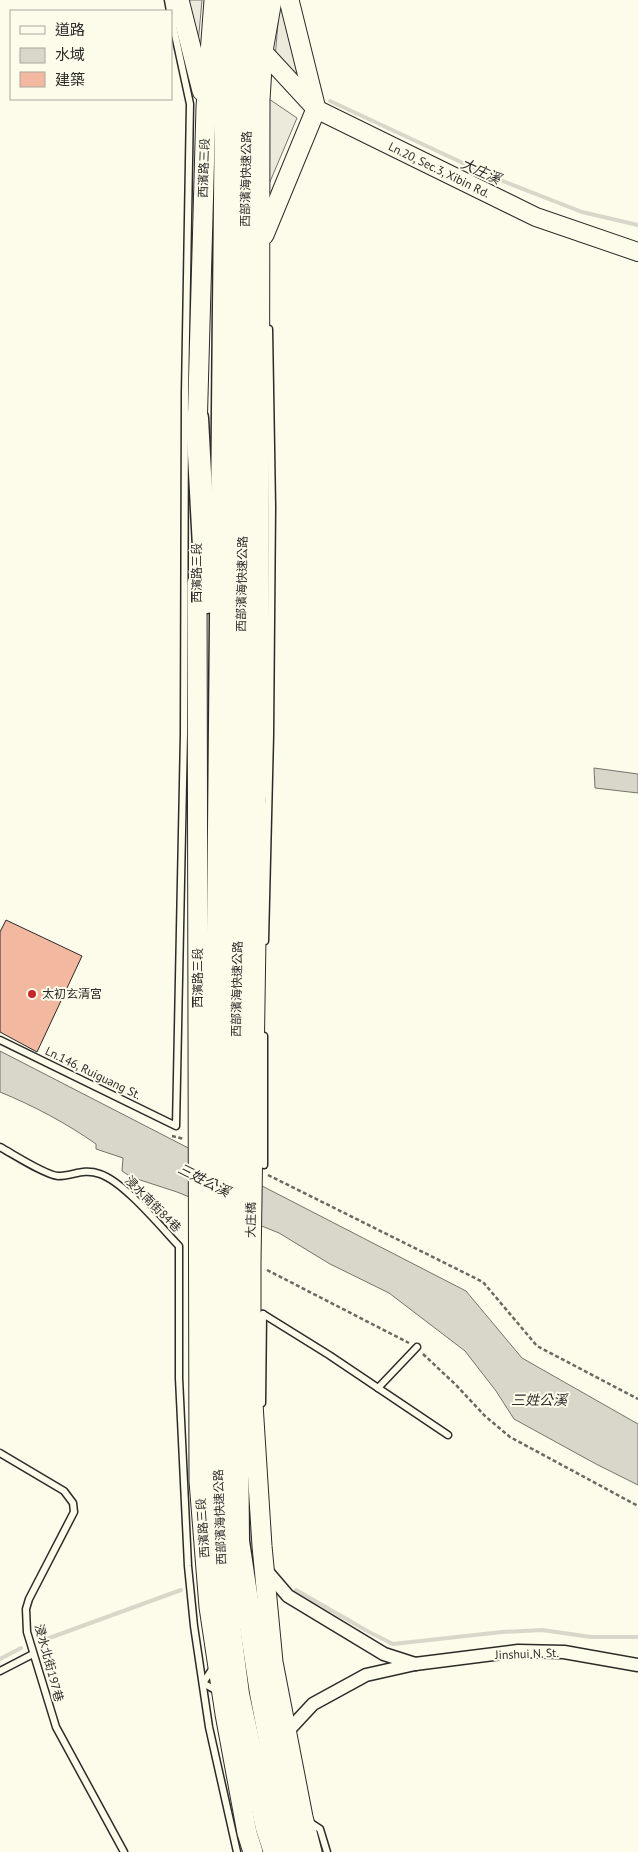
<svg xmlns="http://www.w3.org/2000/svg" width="638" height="1852" viewBox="0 0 638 1852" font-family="'PT Sans','Noto Sans TC',sans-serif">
  <rect width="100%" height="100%" fill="#fdfbea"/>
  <!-- green -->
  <g fill="#ecebdb" stroke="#74746e">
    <polygon points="184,0 202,0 197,55"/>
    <polygon points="280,0 305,81 275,58"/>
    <polygon points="269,99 297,118 269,184"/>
  </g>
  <!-- water -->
  <g fill="#d8d7c9" stroke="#74746e">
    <polygon points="594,768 638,774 638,793 595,788"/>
    <path d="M 0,1051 L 466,1291 L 522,1358 L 638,1424 L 638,1485 L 596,1464 L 514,1419 L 496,1391 L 465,1351 L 389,1293 L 330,1264 L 279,1233 L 177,1192 L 131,1177 L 122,1171 L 123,1158 L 96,1149 L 96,1144 C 66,1123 34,1106 0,1092 Z"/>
  </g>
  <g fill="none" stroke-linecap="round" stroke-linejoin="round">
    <!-- stream -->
    <g stroke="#d8d7c9" stroke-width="4">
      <polyline points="330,101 495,178 582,212 638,225"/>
      <polyline points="296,1590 369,1632 393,1644 502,1632 542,1630 591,1637 638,1637"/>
      <polyline points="41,1641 181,1590"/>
      <polyline points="0,1659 21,1648"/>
    </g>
  </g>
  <!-- building -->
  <polygon fill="#f2b8a0" stroke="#2b2b2b" points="6,920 82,956 37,1052 0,1032 0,932"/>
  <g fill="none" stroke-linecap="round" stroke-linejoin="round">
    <!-- lane casing -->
    <g stroke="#2b2b2b" stroke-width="9">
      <g id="lane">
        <polyline points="168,0 170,11"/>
        <polyline points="265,941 270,735 272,507 269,329"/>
        <polyline points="0,1040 176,1126 184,734 185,393 190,104 171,16"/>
        <path d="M 0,1147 C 13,1154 45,1175 58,1176 C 73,1176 83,1168 100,1174 C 124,1182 160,1226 179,1246 L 179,1378 L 188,1566 L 194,1626 L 209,1727 L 237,1852"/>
        <polyline points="264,1165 264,1036"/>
        <polyline points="263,1314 329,1355 448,1435"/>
        <polyline points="378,1388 417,1347"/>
        <polyline points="262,1403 263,1314"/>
        <polyline points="0,1453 64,1491 73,1503 74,1512 29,1599 26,1609 27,1632 56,1727 124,1852"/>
        <polyline points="213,1668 203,1683 217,1691"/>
        <polyline points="0,1671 33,1654"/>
        <polyline points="308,1821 320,1829 327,1852"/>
      </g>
    </g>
    <!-- street casing -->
    <g stroke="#2b2b2b" stroke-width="15">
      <g id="street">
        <polyline points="264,1568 288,1596 384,1654 415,1664"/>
        <polyline points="286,1733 313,1704 366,1675 415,1664 518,1651 564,1652 638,1665"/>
      </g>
    </g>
    <!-- secondary casing -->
    <g stroke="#2b2b2b" stroke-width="20">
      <polyline id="secondary" points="256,44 316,109 536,217 638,252"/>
    </g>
    <!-- primary casing -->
    <g stroke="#2b2b2b" stroke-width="21">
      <g id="primary">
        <polyline points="179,0 202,91"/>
        <polyline points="264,235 316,109 289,0"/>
        <polyline points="197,433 206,107 214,0"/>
        <polyline points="197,583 199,1481 209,1607 225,1714 247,1833 253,1852"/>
        <polyline points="259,751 260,100 263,51 272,0"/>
        <polyline points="258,808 251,1263 251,1372 262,1546 273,1662 303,1817 312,1852"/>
      </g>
    </g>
    <!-- highway casing -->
    <g stroke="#2b2b2b" stroke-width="25">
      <g id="highway">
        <polyline points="234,0 231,14 226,97 215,1247 219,1547 238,1694 267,1828 275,1852"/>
        <polyline points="255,0 247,34 235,1169 238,1541 261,1693 286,1824 295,1852"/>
        <polyline points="197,418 207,602"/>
        <polyline points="253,823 259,738"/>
      </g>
    </g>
    <!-- path -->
    <g stroke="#6a6964" stroke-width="2.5" stroke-dasharray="4 2.5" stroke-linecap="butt">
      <polyline points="172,1136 184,1139"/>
      <polyline points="268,1175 483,1282 537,1346 638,1399"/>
      <polyline points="267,1270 409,1343"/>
      <polyline points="423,1354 456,1385 485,1416 510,1437 638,1506"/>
    </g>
    <!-- lane -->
    <use href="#lane" stroke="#fdfbea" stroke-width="6"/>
    <!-- street -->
    <use href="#street" stroke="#fdfbea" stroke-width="12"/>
    <!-- secondary -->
    <use href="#secondary" stroke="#fdfbea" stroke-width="18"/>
    <!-- primary -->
    <use href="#primary" stroke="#fdfbea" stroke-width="19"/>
    <!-- highway -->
    <use href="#highway" stroke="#fdfbea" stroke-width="22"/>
  </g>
  <!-- markers -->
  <circle fill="#c62828" stroke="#fdfbea" stroke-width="2" cx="32" cy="994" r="5"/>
  <g text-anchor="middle" stroke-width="4" stroke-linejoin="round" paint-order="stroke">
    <!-- street labels -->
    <g font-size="12" fill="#2b2b2b" stroke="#fdfbea">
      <text transform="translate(204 168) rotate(-88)" y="4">西濱路三段</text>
      <text transform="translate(439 170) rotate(26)" y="4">Ln.20, Sec.3, Xibin Rd.</text>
      <text transform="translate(246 179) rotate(-89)" y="4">西部濱海快速公路</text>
      <text transform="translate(197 573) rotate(-90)" y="4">西濱路三段</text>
      <text transform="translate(242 584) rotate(-89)" y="4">西部濱海快速公路</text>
      <text transform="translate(198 978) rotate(-90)" y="4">西濱路三段</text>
      <text transform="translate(237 989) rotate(-89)" y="4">西部濱海快速公路</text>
      <text transform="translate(93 1073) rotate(26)" y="4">Ln.146, Ruiguang St.</text>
      <text transform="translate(153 1204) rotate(45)" y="4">浸水南街84巷</text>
      <text transform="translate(251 1220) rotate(-89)" y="4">大庄橋</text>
      <text transform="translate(220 1517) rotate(-92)" y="4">西部濱海快速公路</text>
      <text transform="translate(203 1528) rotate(-94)" y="4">西濱路三段</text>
      <text transform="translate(527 1654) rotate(-2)" y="4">Jinshui N. St.</text>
      <text transform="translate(49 1663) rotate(75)" y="4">浸水北街197巷</text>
    </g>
    <!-- poi labels -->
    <g font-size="12" fill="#2b2b2b" stroke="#fdfbea" text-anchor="start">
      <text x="42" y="998">太初玄清宮</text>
    </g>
    <!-- water labels -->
    <g font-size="14" font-style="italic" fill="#2b2b2b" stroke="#fdfbea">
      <text transform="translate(481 171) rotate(24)" y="5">大庄溪</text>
      <text transform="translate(204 1180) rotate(27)" y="5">三姓公溪</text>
      <text x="539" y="1405">三姓公溪</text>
    </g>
  </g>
  <!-- legend -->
  <rect x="10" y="10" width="162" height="90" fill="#fdfbea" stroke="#a9a89e"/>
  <rect x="20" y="26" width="25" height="8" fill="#fdfbea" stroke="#a9a89e"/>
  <text x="55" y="35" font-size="15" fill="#2b2b2b">道路</text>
  <rect x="20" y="48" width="25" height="15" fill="#d8d7c9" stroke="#a9a89e"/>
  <text x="55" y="60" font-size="15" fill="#2b2b2b">水域</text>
  <rect x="20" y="72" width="25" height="15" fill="#f2b8a0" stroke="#a9a89e"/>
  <text x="55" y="85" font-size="15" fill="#2b2b2b">建築</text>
</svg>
